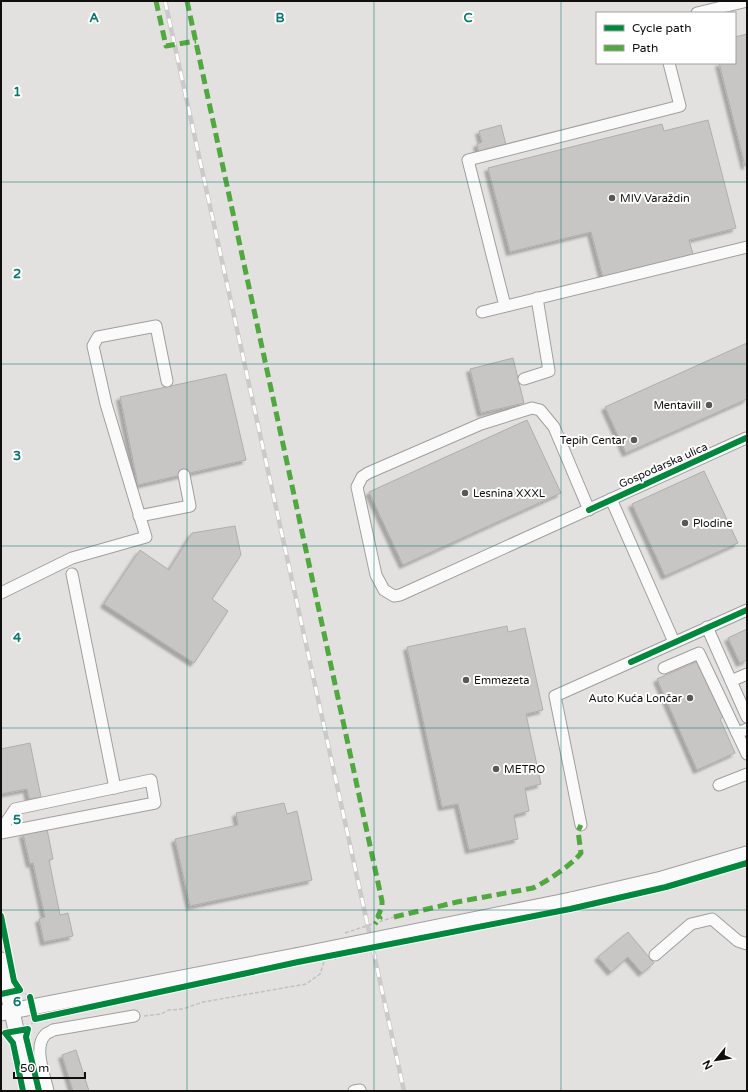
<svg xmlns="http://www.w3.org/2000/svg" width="748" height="1092" viewBox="0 0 748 1092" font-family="'Varela Round',sans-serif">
  <defs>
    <filter id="shadow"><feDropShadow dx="-3.5" dy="3.5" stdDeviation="1" flood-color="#0004"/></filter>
  </defs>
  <rect width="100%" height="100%" fill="#e3e1df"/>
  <!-- building -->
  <g fill="#c8c6c5" stroke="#b0aeac" filter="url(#shadow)">
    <polygon points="747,34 747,165 745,166 719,63 735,63 735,37"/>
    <polygon points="708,120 736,228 689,240 694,258 604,281 591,232 510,252 488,168 662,124 664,131"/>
    <polygon points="501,125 506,145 479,152 477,144 482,142 479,131"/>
    <polygon points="747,343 747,399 626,453 605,407"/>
    <polygon points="513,358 524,403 481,413 470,369"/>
    <polygon points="226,374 246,460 138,485 120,397"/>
    <polygon points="527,420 561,493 403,565 369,492"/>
    <polygon points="704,471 738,543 665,576 632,504"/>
    <polygon points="235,526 241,555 212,599 228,611 194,663 104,604 140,550 169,570 192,533"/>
    <polygon points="507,626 508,632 525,628 543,710 526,714 541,784 525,788 529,811 514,815 518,839 469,850 458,804 442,807 407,647"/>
    <polygon points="747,629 747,660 740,663 728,638"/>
    <polygon points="698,661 723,717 720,719 735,753 697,770 657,679"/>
    <polygon points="30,743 41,797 29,799 27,789 1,794 1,749"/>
    <polygon points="284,803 287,814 297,811 312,880 190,906 175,839 238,825 236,813"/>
    <polygon points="47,829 53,859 49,860 60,915 68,913 73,936 44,942 39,919 45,917 33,863 30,864 23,834"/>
    <polygon points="628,932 654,963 642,973 628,957 611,972 598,957"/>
    <polygon points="76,1050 89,1091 73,1091 62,1055"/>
  </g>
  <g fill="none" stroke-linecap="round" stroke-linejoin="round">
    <!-- minor casing -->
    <g stroke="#a09f9e" stroke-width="13">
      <g id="minor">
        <polyline points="697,13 747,1"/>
        <polyline points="505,306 468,160 680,106 669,63"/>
        <polyline points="482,312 747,247"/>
        <polyline points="524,379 549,371 537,298"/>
        <polyline points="611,499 674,642"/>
        <polyline points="589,510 554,427 540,410 532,408 481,424 368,473 362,477 357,487 376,575 384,590 394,596 400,595 746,438"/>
        <polyline points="139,516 190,506 184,475"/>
        <polyline points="72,574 115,788"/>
        <polyline points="1,593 72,558 146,537 106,404 93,346 98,337 156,326 167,381"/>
        <polyline points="707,627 747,717"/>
        <polyline points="664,668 699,653 737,733"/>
        <polyline points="731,681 747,674"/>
        <polyline points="747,729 737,733 747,754"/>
        <polyline points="719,785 747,774"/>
        <polyline points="581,825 555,696 747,610"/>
        <polyline points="1,830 15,809 151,780 155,803 1,833"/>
        <polyline points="655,955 691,924 712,919 738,941 747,944"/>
        <path d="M 48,1091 C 45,1077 33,1047 45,1035 C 46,1033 51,1032 53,1030 L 134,1016"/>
        <polyline points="354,1091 360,1090"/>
      </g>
    </g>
    <!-- major casing -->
    <g stroke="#a09f9e" stroke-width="17">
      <g id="major">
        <polyline points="571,900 662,879 747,854"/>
        <polyline points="1,960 29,1091"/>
        <polyline points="1,1013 295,956"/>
      </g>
    </g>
    <!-- path -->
    <g stroke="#c2c1c1" stroke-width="1.5" stroke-dasharray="4 2" stroke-linecap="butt">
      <polyline points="345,933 394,917"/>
      <polyline points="20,991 27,995"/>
      <polyline points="144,1016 161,1014 169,1010 183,1009 203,1002 306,984 320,974 324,962"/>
      <polyline points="28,1029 35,1019"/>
    </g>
    <!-- minor -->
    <use href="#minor" stroke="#fbfafa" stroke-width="11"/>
    <!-- major -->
    <use href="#major" stroke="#fbfafa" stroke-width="15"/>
    <!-- rail casing -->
    <g stroke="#cacaca" stroke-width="4.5">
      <polyline id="rail" points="165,1 404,1091"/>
    </g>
    <!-- rail -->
    <use href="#rail" stroke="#fff" stroke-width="3" stroke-dasharray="9" stroke-linecap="butt"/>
    <!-- major-bridge casing -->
    <g stroke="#a09f9e" stroke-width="17" stroke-linecap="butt">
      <polyline id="major-bridge" points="295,956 571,900"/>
    </g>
    <!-- major-bridge -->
    <use href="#major-bridge" stroke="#fbfafa" stroke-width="15"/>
    <!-- quiet -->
    <g stroke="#51a841" stroke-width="5" stroke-dasharray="10 5" stroke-linecap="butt">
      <polyline points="156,1 166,46 196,41"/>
      <polyline points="187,1 382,901 382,907 378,916 380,918 375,924"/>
      <path d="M 394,917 L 457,902 L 533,888 C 546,882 573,864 581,853 L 578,831 L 581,825"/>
    </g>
    <!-- cycleway casing -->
    <g stroke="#fff" stroke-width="8">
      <g id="cycleway">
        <polyline points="589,510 746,438"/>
        <polyline points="631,662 747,610"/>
        <polyline points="1,916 14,981 20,990 1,994"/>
        <polyline points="30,997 35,1019 298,962 570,909 666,887 747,863"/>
        <polyline points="23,1091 13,1043 5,1033 28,1029 26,1037 39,1091"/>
      </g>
    </g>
    <!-- cycleway -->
    <use href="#cycleway" stroke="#00873e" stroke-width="6"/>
  </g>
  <!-- grid -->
  <path fill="none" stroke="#0f766e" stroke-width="1" stroke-opacity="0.55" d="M 187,1 L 187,1091M 374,1 L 374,1091M 561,1 L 561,1091M 1,182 L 747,182M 1,364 L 747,364M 1,546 L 747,546M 1,728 L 747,728M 1,910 L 747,910"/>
  <!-- markers -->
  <g fill="#5a5857" stroke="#fff" stroke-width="1.5">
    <circle cx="612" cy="198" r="4"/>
    <circle cx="709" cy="405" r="4"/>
    <circle cx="634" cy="440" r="4"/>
    <circle cx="465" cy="493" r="4"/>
    <circle cx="685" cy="523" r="4"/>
    <circle cx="466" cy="680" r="4"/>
    <circle cx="690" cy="698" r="4"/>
    <circle cx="496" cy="769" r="4"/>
  </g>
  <g text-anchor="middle" stroke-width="4" stroke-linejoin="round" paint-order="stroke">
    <!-- poi labels -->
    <g font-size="11" fill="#100f0e" stroke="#fff" text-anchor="start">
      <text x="620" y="202">MIV Varaždin</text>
      <text x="701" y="409" text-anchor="end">Mentavill</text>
      <text x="626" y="444" text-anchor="end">Tepih Centar</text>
      <text x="473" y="497">Lesnina XXXL</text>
      <text x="693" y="527">Plodine</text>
      <text x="474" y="684">Emmezeta</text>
      <text x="682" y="702" text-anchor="end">Auto Kuća Lončar</text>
      <text x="504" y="773">METRO</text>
    </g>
    <!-- street labels -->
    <g font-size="11" fill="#100f0e" stroke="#fff">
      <text transform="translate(663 465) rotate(-24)" y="4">Gospodarska ulica</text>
    </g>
  </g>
  <g font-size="13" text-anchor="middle" font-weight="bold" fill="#0f766e" stroke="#fff" stroke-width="4" stroke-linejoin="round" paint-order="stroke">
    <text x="94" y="22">A</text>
    <text x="280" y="22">B</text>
    <text x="468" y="22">C</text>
    <text x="17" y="96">1</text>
    <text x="17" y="278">2</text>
    <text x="17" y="460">3</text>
    <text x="17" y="642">4</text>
    <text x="17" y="824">5</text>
    <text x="17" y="1006">6</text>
  </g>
  <!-- border -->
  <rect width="748" height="1092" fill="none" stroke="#100f0e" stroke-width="4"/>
  <!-- legend -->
  <rect x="596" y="12" width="140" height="52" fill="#ffffff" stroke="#9f9f9f"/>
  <rect x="604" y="25" width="20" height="6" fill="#00873e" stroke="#9f9f9f"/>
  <text x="632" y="32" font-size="12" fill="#100f0e">Cycle path</text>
  <rect x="604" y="45" width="20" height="6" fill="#51a841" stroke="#9f9f9f"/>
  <text x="632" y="52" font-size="12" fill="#100f0e">Path</text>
  <!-- north arrow -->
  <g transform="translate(716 1060) rotate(240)" stroke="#ffffff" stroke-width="3" paint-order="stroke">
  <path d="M0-3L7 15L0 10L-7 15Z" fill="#100f0e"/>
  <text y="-6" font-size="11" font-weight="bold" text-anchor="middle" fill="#100f0e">N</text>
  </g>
  <!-- scale -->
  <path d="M14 1072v6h71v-6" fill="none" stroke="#100f0e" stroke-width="2"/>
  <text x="20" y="1072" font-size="12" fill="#100f0e" stroke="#ffffff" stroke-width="3" paint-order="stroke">50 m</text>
</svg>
